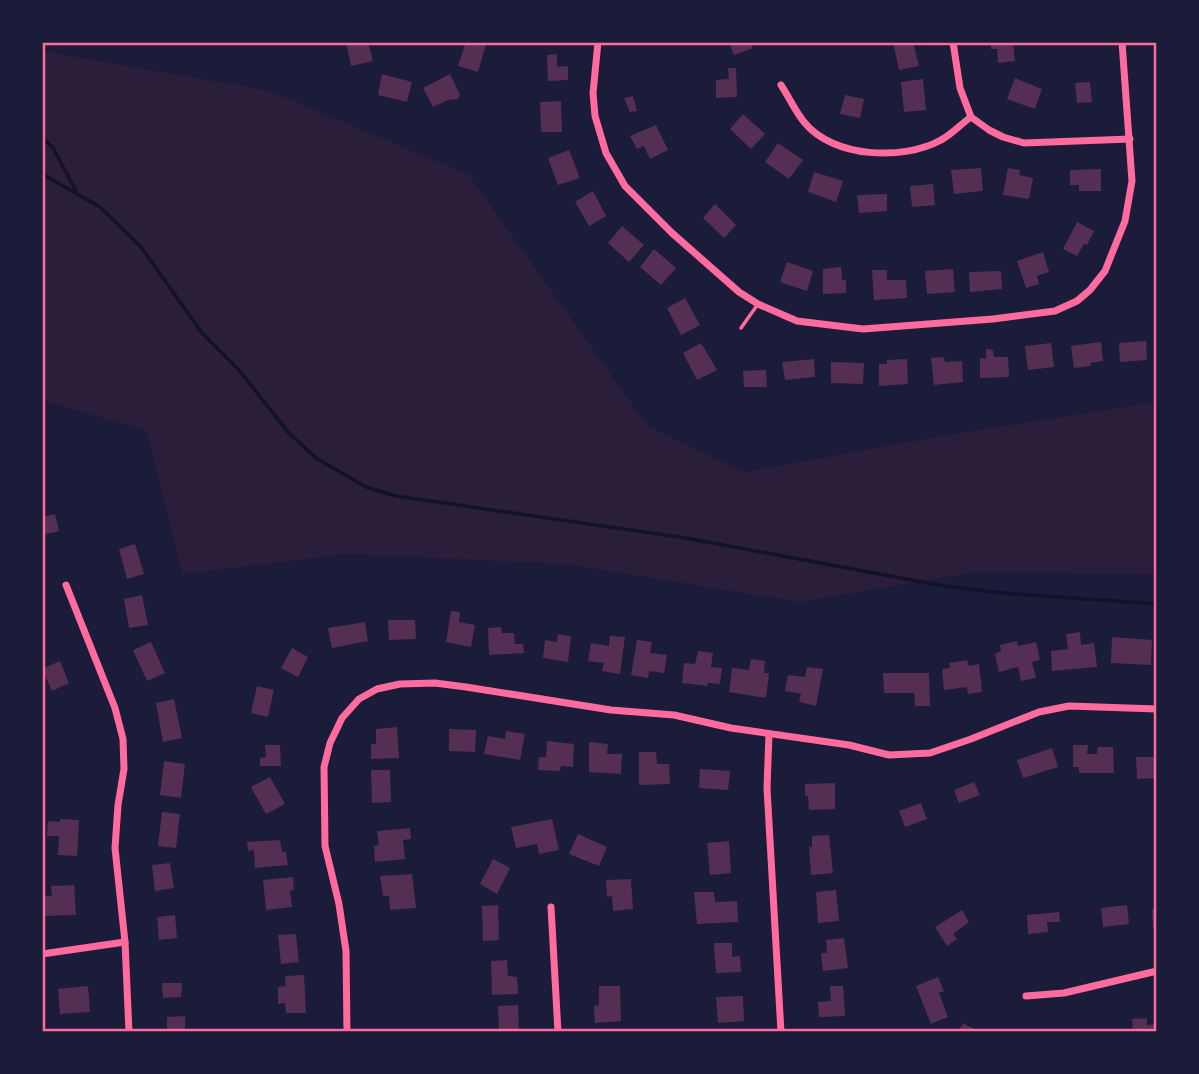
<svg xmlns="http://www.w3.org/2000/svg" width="1199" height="1074" viewBox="0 0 1199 1074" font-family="Inter,sans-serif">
  <rect width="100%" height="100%" fill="#1b1b3a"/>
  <!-- green -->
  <polygon fill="#2a1e3b" points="42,51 270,91 469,175 648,427 745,472 936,437 1157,402 1157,574 970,573 800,602 567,564 347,554 182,574 147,431 42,400"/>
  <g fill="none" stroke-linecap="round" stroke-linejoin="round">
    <!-- stream -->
    <g stroke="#12122b" stroke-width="3.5">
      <polyline points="42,137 53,148 76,191"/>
      <polyline points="42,174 100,207 141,247 202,333 239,370 288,432 316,458 366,487 396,496 686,538 944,586 1002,593 1157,604"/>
    </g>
  </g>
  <!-- building -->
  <g fill="#542f53">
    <polygon points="346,42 368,42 373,61 351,66"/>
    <polygon points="466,42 486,44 478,72 458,66"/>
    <polygon points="729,42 750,42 753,48 734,55"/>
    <polygon points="893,42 913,42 919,66 899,70"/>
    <polygon points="991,42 1013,42 1015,61 998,63 997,49 991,49"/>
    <polygon points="557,54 557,67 568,66 568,80 548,81 547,55"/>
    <polygon points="728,68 736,68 737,97 716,98 716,80 729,79"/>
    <polygon points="382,74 412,82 407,102 378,95"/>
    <polygon points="450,74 460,94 458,99 448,100 433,107 423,88"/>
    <polygon points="1015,78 1042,89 1035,109 1007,99"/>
    <polygon points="923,79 926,110 904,112 901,82"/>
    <polygon points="1090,82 1092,102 1077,103 1075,83"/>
    <polygon points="845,95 864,99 860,118 840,114"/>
    <polygon points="633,96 637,111 630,112 624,98"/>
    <polygon points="561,101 562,132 541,132 540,102"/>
    <polygon points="743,114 765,134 751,149 730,129"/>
    <polygon points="656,125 668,150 650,159 644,146 637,149 630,136"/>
    <polygon points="778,143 803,160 789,179 765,162"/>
    <polygon points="569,150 580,178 558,185 548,158"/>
    <polygon points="981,168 983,191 954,194 951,170"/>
    <polygon points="1008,168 1020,170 1019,175 1033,178 1029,199 1003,195"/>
    <polygon points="1101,169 1101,191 1079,191 1079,185 1070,185 1070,170"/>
    <polygon points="814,172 843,181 836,202 808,192"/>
    <polygon points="933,184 935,205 912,207 910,186"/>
    <polygon points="593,191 606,216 589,226 575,202"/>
    <polygon points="887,194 887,211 859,213 857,195"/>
    <polygon points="715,204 736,225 724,238 703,218"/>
    <polygon points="1077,222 1094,231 1087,245 1084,244 1077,256 1063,249"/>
    <polygon points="622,226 644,245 629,262 608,243"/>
    <polygon points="654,249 676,268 661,285 640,267"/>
    <polygon points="1043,252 1049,272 1037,276 1039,284 1026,288 1017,261"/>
    <polygon points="787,262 813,271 807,291 780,282"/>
    <polygon points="841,267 842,280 846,280 846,293 823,294 823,269"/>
    <polygon points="953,269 955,292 927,294 925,271"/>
    <polygon points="872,270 887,270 887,280 906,280 907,298 874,300"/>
    <polygon points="1001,271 1002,289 970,292 969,272"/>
    <polygon points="685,298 700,325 681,335 667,308"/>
    <polygon points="1146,341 1147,360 1120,362 1119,343"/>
    <polygon points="1101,342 1103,361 1090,363 1091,366 1074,368 1071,346"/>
    <polygon points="701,343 717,370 697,380 683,353"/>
    <polygon points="1051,343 1054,367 1028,370 1025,346"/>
    <polygon points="986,349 993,350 994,357 1008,357 1009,377 980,378 980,358 986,359"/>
    <polygon points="944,357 945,362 962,361 963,382 934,385 931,358"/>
    <polygon points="814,359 815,377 785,380 782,362"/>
    <polygon points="907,359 908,384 879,386 879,364 887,364 887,360"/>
    <polygon points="831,362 864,363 863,384 831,383"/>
    <polygon points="766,370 767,387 744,387 743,371"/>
    <polygon points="55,514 59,531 42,535 42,517"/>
    <polygon points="135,544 144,574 127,579 119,549"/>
    <polygon points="142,595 148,625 129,628 124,599"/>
    <polygon points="451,611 460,612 459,622 475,625 471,647 446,642"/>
    <polygon points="388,620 415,620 416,639 389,640"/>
    <polygon points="365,622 368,641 332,648 328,628"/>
    <polygon points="501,627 502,633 514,633 515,644 523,644 524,653 489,655 488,628"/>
    <polygon points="1080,632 1081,645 1094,643 1097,667 1052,671 1051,651 1068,649 1066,634"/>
    <polygon points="558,634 571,636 568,662 543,658 545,640 557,642"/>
    <polygon points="610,636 625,637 620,674 602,671 604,663 588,661 591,643 609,646"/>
    <polygon points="1112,637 1152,640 1151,665 1111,663"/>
    <polygon points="637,640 652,642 650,653 667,655 664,673 649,671 648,678 631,675"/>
    <polygon points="1017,641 1018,646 1036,642 1040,660 1032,662 1036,678 1021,681 1018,667 999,672 995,654 1001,651 1000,645"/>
    <polygon points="151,642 165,673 147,681 133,650"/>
    <polygon points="292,648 308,657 298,677 281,668"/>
    <polygon points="698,651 713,653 711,667 722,668 720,684 707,683 708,686 682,683 684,663 695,664"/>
    <polygon points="751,659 765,661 764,673 769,673 766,698 729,692 732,668 749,670"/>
    <polygon points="967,660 969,666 979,664 982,692 968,694 967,687 944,690 942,669 950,668 949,663"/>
    <polygon points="60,661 69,683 52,691 42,669"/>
    <polygon points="807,667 823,669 816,706 799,702 801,694 785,691 788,675 805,677"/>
    <polygon points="883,673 929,673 930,706 915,706 914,693 884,693"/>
    <polygon points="257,686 274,690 268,717 251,713"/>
    <polygon points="174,699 182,738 163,742 156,703"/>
    <polygon points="397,727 399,758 371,759 371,744 376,744 376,729"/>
    <polygon points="449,729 476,730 475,752 449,751"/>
    <polygon points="506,731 525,734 520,760 484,754 488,736 505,739"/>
    <polygon points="547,741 574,744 573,767 561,766 560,771 538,770 539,757 546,757"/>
    <polygon points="589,742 608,744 607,754 622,754 621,774 589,772"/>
    <polygon points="265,745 280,745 281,766 260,766 260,758 266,757"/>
    <polygon points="1073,745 1088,745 1087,754 1097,754 1098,747 1113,747 1114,773 1079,773 1079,767 1073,767"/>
    <polygon points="1052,748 1058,767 1023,778 1017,760"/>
    <polygon points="639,752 656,752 657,764 669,764 670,784 639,785"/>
    <polygon points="1136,757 1157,757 1157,778 1137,779"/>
    <polygon points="164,761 185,764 181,798 160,795"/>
    <polygon points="700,769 730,771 728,790 699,788"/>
    <polygon points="371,770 390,770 391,802 372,803"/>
    <polygon points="270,777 285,804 266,814 251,787"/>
    <polygon points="974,782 980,795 959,803 954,790"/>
    <polygon points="835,783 835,809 809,810 808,796 805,796 805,784"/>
    <polygon points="921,803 927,819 905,827 899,811"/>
    <polygon points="162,812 180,814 176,848 158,846"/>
    <polygon points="60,819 79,820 77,856 58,855 59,836 47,836 48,821 60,822"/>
    <polygon points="552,819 559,850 539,854 537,844 516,848 511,827"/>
    <polygon points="410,828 411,839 403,840 405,859 375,862 374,846 379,845 377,831"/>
    <polygon points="578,834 607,847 599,866 569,854"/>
    <polygon points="829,835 833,873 811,875 809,847 812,847 812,836"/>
    <polygon points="280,840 282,852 286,852 288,865 255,868 254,850 248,851 247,842"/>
    <polygon points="729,841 731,873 710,875 707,843"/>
    <polygon points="493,859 510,868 497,894 480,884"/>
    <polygon points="170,863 174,888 155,891 152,865"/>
    <polygon points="412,874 416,908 390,910 389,896 383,896 380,876"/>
    <polygon points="293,877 294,890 290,891 292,907 266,910 263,880"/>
    <polygon points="631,879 633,909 613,911 612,896 607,897 606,880"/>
    <polygon points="74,885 76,915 43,916 43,896 52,896 51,886"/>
    <polygon points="836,890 839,921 818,923 816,892"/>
    <polygon points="694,892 714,892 715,902 737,901 738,922 697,924"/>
    <polygon points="498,905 499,940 483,941 482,906"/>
    <polygon points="1127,905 1129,924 1103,927 1101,908"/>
    <polygon points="1152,909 1157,909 1157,928 1153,928"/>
    <polygon points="962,910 969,922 953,934 957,939 947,946 935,927"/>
    <polygon points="1059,912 1060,922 1047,922 1048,932 1028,934 1027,915"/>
    <polygon points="175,915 177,938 159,940 157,917"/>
    <polygon points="296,934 299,962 281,964 278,935"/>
    <polygon points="844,938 848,968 823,971 821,953 827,953 826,940"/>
    <polygon points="714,943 732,943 732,957 740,956 741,972 716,973"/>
    <polygon points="507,960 508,976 517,977 518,994 492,995 491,961"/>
    <polygon points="304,975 306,1013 286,1013 285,1003 278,1004 278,987 286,986 285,976"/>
    <polygon points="938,977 944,991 939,993 948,1017 931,1024 916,986"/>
    <polygon points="162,983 182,983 181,997 163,998"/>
    <polygon points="88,986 90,1012 60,1014 58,989"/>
    <polygon points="599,986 620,986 621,1021 595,1023 594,1006 599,1005"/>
    <polygon points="830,986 843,986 845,1016 819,1017 818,1002 831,1001"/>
    <polygon points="743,996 744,1021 718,1023 716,997"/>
    <polygon points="518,1005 519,1032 499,1032 498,1006"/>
    <polygon points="185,1016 185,1032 167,1032 167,1017"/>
    <polygon points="1147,1018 1147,1025 1157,1024 1157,1032 1133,1032 1132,1019"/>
    <polygon points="963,1023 980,1032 958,1032"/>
    <polygon points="300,1029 300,1032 281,1032 280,1030"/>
    <polygon points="416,1029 416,1032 389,1032 389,1030"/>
  </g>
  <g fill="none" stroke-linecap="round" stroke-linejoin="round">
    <!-- service -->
    <polyline stroke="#ff6b9d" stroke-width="3.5" points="741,328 758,304"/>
    <!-- minor -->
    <g stroke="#ff6b9d" stroke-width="7">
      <polyline points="598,42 593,93 595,116 606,153 625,186 672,233 739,292 758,304 797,321 863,329 993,319 1055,311 1077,301 1090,290 1105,271 1125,221 1132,181 1122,42"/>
      <polyline points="953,42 960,88 971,117 989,130 1003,137 1024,143 1130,139"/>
      <path d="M 781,85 C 789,97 795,111 804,122 C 833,158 903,161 941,140 C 951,135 961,124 971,117"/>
      <polyline points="66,585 115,708 123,739 124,769 118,805 115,848 125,942 129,1032"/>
      <polyline points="769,734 767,788 781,1032"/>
      <polyline points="551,907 558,1032"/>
      <polyline points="42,954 125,942"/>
      <polyline points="1026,996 1064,993 1157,971"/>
      <polyline points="347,1032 346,951 339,904 325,846 324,767 330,743 342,718 359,699 377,689 400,684 435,683 466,687 611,710 674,715 731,728 849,745 889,755 930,753 971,739 1039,712 1069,706 1157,709"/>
    </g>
  </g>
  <!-- border -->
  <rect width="1199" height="1074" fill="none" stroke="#1b1b3a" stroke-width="88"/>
  <rect x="44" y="44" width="1111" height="986" fill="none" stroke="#ff6b9d" stroke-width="2.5"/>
</svg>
